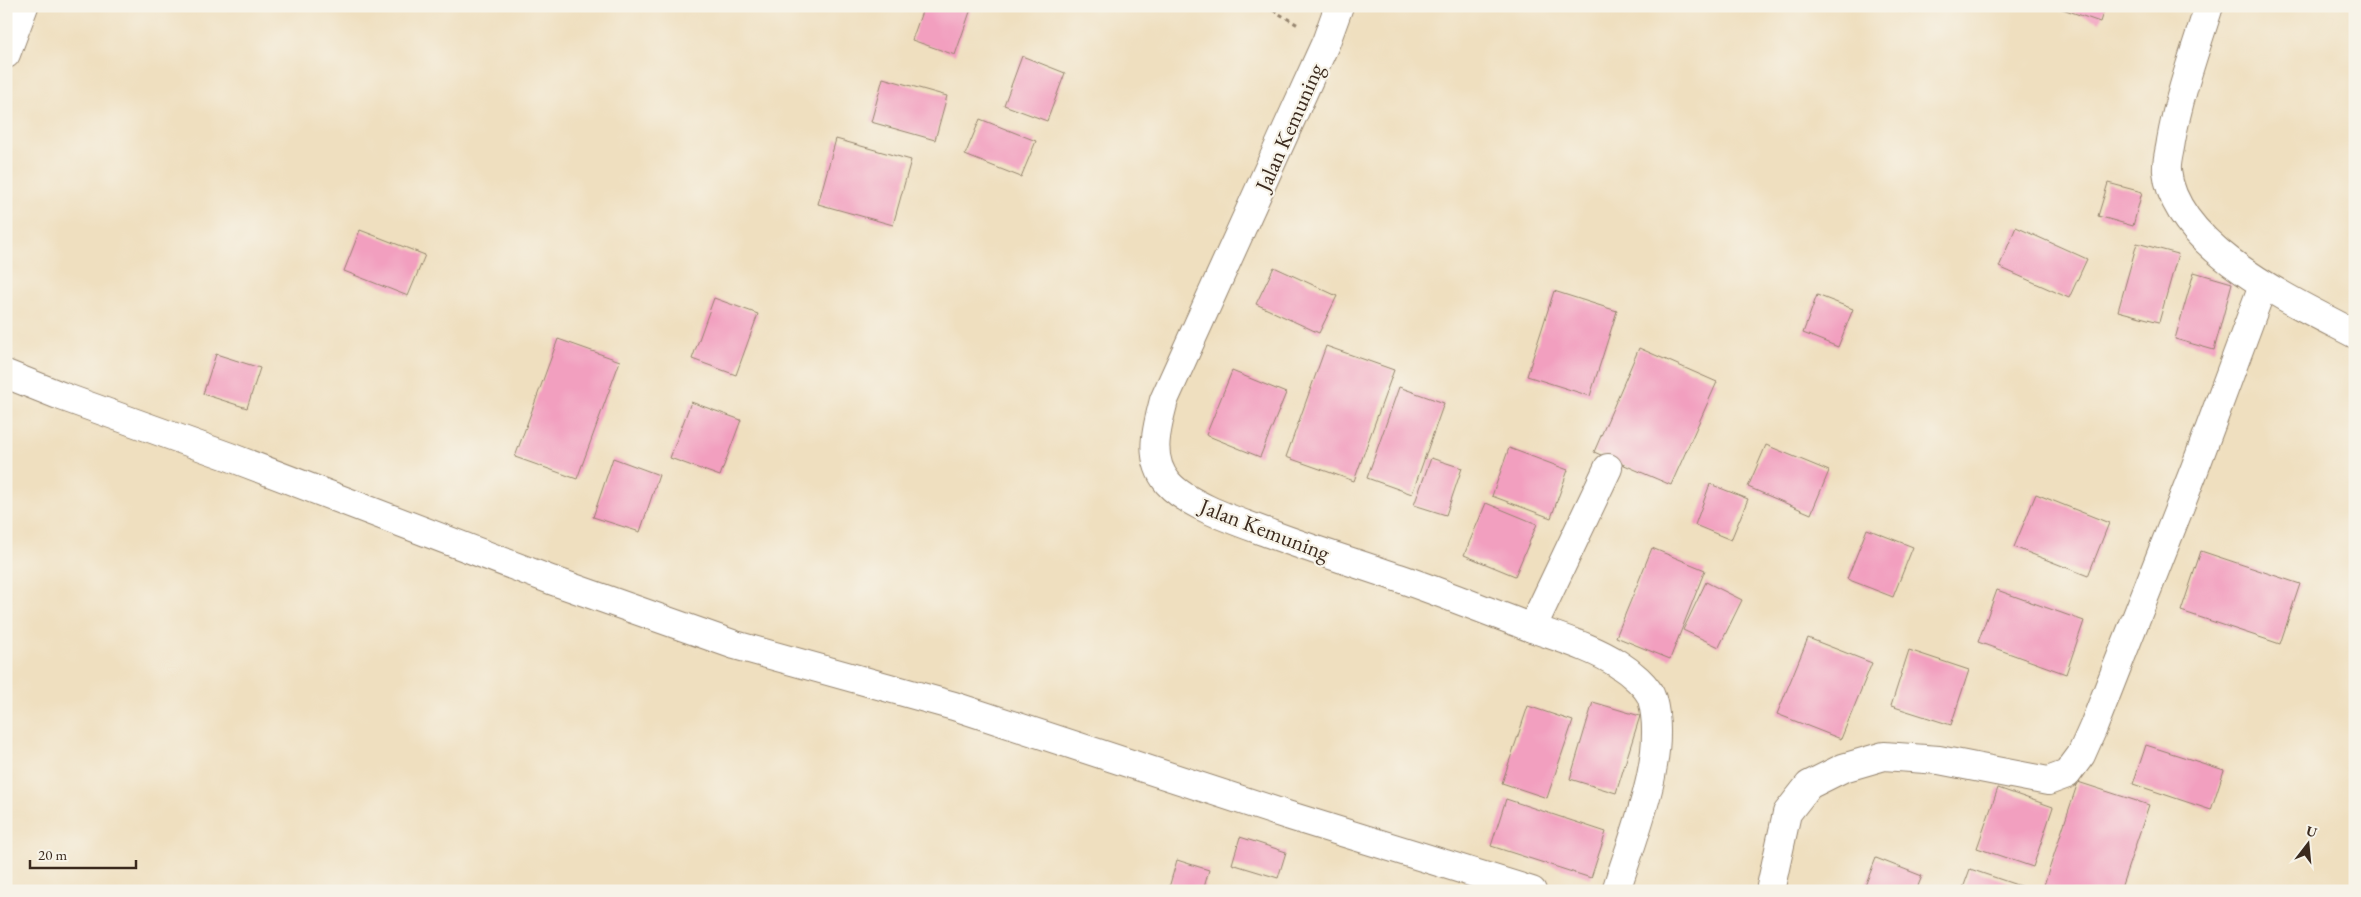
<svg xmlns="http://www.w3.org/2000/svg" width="2361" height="897" viewBox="0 0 2361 897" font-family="'EB Garamond',serif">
  <rect width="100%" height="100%" fill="#f7f3e8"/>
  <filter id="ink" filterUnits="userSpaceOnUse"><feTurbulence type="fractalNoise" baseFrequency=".02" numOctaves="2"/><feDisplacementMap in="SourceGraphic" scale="10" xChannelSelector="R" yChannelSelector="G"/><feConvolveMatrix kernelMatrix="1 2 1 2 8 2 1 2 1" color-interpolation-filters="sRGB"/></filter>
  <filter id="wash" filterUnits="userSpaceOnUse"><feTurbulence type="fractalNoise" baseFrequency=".0096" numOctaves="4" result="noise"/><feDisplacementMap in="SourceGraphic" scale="20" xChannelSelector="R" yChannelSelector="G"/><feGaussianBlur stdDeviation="1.12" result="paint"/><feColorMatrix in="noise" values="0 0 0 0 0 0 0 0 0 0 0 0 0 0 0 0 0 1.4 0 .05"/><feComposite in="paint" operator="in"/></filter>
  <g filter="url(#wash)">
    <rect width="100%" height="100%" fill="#efdfbf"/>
    <g id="blocks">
      <!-- building -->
      <g fill="#f29fbf">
        <polygon points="924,6 972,6 955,55 912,40"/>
        <polygon points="1895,6 1912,6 1910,12"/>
        <polygon points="2054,6 2105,6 2100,22"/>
        <polygon points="1022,56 1065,73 1047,121 1004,105"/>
        <polygon points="883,78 947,96 935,140 871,122"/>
        <polygon points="980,119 1036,141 1021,177 965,155"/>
        <polygon points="836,139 911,160 893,225 818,204"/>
        <polygon points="2108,183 2142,192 2133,226 2098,216"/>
        <polygon points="2016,227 2087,259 2069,298 1999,267"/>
        <polygon points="360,230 425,255 408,296 344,271"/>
        <polygon points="2137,243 2178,254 2159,322 2118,311"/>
        <polygon points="1274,267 1337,296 1319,333 1256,304"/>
        <polygon points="2194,272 2232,283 2214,350 2175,339"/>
        <polygon points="1554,291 1617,311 1590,396 1527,376"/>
        <polygon points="1817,295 1853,309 1838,347 1803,333"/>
        <polygon points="714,298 758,314 736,375 692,359"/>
        <polygon points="558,339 620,361 577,479 515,457"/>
        <polygon points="1326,346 1394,370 1354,481 1286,457"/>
        <polygon points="1639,348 1717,382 1671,485 1594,452"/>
        <polygon points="216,354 260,368 247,408 203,394"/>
        <polygon points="1232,371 1286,393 1260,457 1206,435"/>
        <polygon points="1399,387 1444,403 1412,494 1367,478"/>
        <polygon points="691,402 741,420 720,476 670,458"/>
        <polygon points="1766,445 1829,471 1811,514 1748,487"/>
        <polygon points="1509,448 1568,470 1551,518 1492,496"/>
        <polygon points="613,458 659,475 640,532 593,517"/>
        <polygon points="1431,458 1462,468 1446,515 1414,505"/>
        <polygon points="1710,484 1748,499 1731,540 1695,525"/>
        <polygon points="2036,494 2109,523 2088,576 2014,547"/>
        <polygon points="1486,503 1537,524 1515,576 1464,555"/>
        <polygon points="1867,529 1913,547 1893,597 1847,579"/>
        <polygon points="1652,548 1705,570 1670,659 1616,637"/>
        <polygon points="2201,551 2300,584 2280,644 2181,611"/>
        <polygon points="1706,582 1742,600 1719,647 1683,630"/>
        <polygon points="1997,590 2084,621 2066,674 1978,642"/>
        <polygon points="1808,638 1872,663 1841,739 1777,714"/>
        <polygon points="1909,650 1969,670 1951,725 1891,706"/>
        <polygon points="1593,702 1640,716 1616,793 1570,779"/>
        <polygon points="1528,706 1573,721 1547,798 1502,783"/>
        <polygon points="2146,745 2224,770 2211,810 2133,784"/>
        <polygon points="2078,782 2149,805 2120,891 2042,891"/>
        <polygon points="1998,788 2053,807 2033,867 1977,848"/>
        <polygon points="1506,799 1606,832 1591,878 1491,846"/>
        <polygon points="1240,837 1286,852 1278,878 1232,864"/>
        <polygon points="1876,858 1922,876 1916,891 1863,891"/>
        <polygon points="1177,860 1209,870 1203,891 1168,891"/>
        <polygon points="1970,869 2026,888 2025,891 1962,891"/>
      </g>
    </g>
  </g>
  <g filter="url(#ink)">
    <use href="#blocks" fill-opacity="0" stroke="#95846e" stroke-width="1"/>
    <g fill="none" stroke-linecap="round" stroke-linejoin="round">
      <!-- minor casing -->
      <g stroke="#95846e" stroke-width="30">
        <g id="minor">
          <path d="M 1339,6 L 1326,42 L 1164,400 C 1157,428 1147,458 1168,483 C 1188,506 1242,523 1271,534 C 1313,550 1356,563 1399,578 C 1440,592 1479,608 1519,623 C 1551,636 1589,645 1618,664 C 1629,671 1648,686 1652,699 C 1668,757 1633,835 1616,891"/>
          <path d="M 2209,6 C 2195,51 2179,95 2171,141 C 2170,150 2166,162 2167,171 C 2175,248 2294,302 2355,334"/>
          <polyline points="6,54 24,6"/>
          <polyline points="6,374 61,396 230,457 551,580 735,645 954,706 1287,815 1532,891"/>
          <polyline points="1532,628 1608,468"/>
          <polyline points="1770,891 1787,813 1809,785 1843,768 1884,756 1939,760 2048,781 2067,774 2081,755 2093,728 2195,468 2263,285"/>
        </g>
      </g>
      <!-- path -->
      <polyline stroke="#95846e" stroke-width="3" stroke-dasharray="4 4" stroke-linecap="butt" points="1266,6 1298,25"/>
      <!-- minor -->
      <use href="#minor" stroke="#fff" stroke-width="28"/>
    </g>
  </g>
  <g text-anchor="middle" stroke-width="4.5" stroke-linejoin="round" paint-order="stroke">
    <!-- street labels -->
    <g font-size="22" fill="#3b2a1e" stroke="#f7f3e8">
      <text transform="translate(1289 127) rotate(-66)" y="8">Jalan Kemuning</text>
      <text transform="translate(1265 529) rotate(21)" y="8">Jalan Kemuning</text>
    </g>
  </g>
  <!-- margin -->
  <rect width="2361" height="897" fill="none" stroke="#f7f3e8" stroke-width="25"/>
  <!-- north arrow -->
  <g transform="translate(2308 844) rotate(16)" stroke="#f7f3e8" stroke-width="4" paint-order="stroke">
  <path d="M0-4L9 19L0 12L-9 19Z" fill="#3b2a1e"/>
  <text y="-8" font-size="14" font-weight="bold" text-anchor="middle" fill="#3b2a1e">U</text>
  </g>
  <!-- scale -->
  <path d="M30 860v8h106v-8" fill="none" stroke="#3b2a1e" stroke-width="2.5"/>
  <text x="38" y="860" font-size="15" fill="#3b2a1e" stroke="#f7f3e8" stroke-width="4" paint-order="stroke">20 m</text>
</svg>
